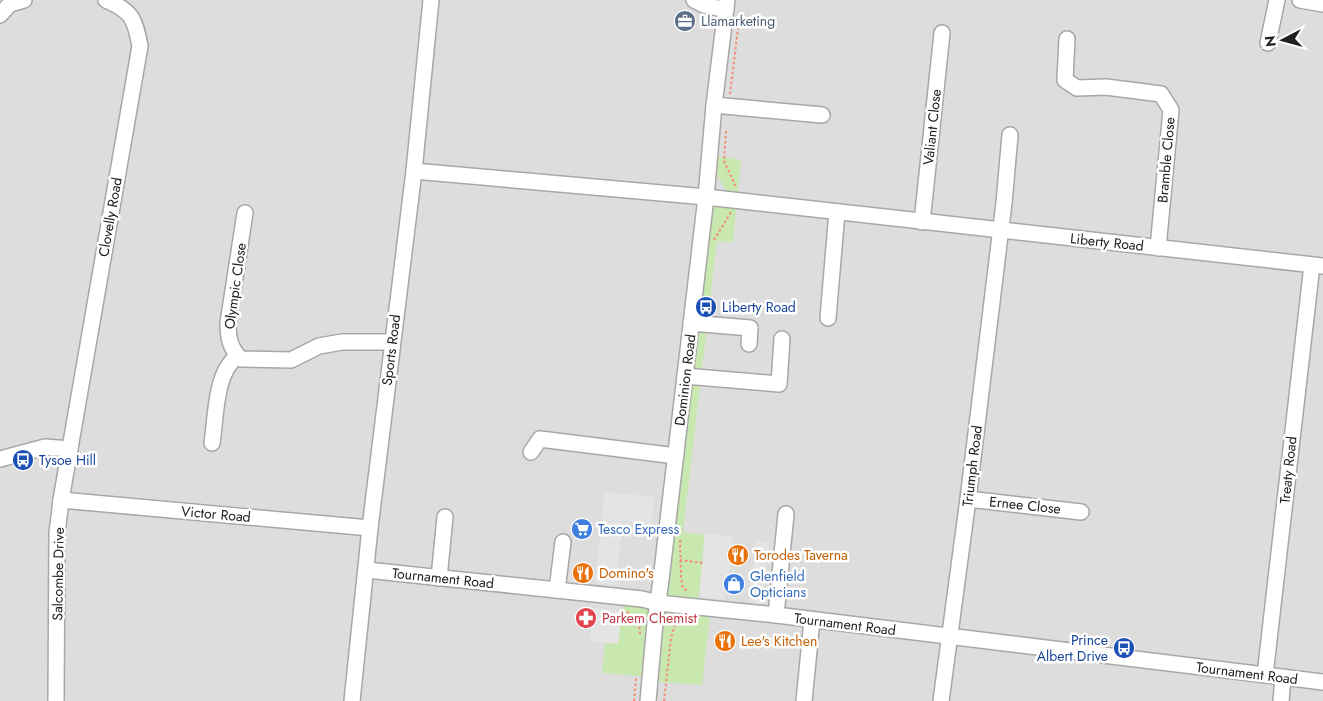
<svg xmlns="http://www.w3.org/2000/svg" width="1323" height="701" viewBox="0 0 1323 701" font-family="Jost,sans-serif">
  <rect width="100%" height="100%" fill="#f0eee7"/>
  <!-- residential -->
  <rect fill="#dedddd" x="0" y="0" width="1323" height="701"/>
  <!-- grass -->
  <polygon fill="#c8e8b0" points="716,156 741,160 733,242 717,241 683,532 705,535 698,607 711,608 702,685 650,681 650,677 602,673 605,642 618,643 624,597 658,602 706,197 729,196 717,175"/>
  <!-- parking -->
  <g fill="#e4e4e4">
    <polygon points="605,492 654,497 651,524 623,521 615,585 595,583"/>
    <polygon points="705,533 733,537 725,600 699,597"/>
    <polygon points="757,540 769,542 761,604 749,602"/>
    <polygon points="594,608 622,611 618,644 590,641"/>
  </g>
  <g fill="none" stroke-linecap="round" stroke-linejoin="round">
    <!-- minor casing -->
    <g stroke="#a7a7a7" stroke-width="18">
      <g id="minor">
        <polyline points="694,0 704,5 726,10"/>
        <polyline points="1300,0 1323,4"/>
        <polyline points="0,15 10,4 24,0"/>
        <polyline points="1067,39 1065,80 1077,88 1106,87 1161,94 1171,110 1158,248"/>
        <polyline points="1268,43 1277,0"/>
        <polyline points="714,105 822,115"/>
        <polyline points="414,171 706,197 1323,266"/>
        <path d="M 245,213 L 228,323 C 228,337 230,349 241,359 L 291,360 L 319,346 L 342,342 L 392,342"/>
        <polyline points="922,222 942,33"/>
        <polyline points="828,318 837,212"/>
        <polyline points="691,323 750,328 749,344"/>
        <polyline points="685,376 779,384 782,339"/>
        <path d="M 212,443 C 216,417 215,371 238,356"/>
        <polyline points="531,452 540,439 676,456"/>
        <polyline points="0,459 45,447 70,449"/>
        <polyline points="968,499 1081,512"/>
        <polyline points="61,500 370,528"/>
        <polyline points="367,570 642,599 658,603 776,615 1323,682"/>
        <polyline points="439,578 445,517"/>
        <polyline points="557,590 563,542"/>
        <polyline points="776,615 786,514"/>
        <polyline points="1265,675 1312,265"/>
        <path d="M 56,701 L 57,533 L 61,500 L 140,46 C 135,19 132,11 106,0"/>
        <polyline points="352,701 370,528 414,171 431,0"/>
        <polyline points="648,701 655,623 661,580 706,197 714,105 727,0"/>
        <polyline points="804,701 812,620"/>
        <polyline points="941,701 968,499 1004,203 1010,135"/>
        <polyline points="1281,701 1283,677"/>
      </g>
    </g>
    <!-- path -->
    <g stroke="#f58a74" stroke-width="2" stroke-dasharray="2.5 2.5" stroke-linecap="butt">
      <polyline points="730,94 740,12"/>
      <polyline points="726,131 724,161 736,187"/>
      <polyline points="714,240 731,212"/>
      <polyline points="680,540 681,577 683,588 689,592"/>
      <polyline points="680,560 703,563"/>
      <polyline points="627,612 639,623 640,634"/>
      <polyline points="634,701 636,678"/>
      <polyline points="664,701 671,638 675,625 687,620"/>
    </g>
    <!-- minor -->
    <use href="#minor" stroke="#fff" stroke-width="15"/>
  </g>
  <!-- icons -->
  <defs>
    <g id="office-disc" transform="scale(1.125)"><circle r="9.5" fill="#5c6f8a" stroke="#fff"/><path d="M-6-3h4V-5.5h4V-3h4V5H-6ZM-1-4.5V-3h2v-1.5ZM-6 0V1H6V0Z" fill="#fff"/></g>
    <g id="bus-disc" transform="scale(1.125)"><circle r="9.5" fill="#1a4fb4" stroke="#fff"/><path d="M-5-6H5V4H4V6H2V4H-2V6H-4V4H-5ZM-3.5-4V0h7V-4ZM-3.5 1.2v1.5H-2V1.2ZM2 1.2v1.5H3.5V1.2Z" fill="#fff"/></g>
    <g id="supermarket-disc" transform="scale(1.125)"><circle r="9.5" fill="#3f7fe0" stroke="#fff"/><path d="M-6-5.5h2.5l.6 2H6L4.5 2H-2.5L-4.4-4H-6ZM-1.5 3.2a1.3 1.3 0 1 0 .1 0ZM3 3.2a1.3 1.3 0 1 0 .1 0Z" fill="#fff"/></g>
    <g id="restaurant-disc" transform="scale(1.125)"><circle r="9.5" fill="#e8710a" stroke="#fff"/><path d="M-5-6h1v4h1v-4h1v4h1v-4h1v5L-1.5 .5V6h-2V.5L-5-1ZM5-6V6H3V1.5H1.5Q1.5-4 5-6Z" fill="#fff"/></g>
    <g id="shop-disc" transform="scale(1.125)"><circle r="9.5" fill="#3f7fe0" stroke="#fff"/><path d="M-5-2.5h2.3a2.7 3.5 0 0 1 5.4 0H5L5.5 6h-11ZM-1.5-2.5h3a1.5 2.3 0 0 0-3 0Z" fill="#fff"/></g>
    <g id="pharmacy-disc" transform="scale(1.125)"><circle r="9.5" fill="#e0444e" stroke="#fff"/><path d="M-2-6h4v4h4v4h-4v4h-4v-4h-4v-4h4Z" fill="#fff"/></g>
  </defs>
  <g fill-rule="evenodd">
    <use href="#office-disc" x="685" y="21"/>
    <use href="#bus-disc" x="706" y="307"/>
    <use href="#bus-disc" x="23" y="460"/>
    <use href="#supermarket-disc" x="582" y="529"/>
    <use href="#restaurant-disc" x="738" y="555"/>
    <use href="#restaurant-disc" x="583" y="573"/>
    <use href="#shop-disc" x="734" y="584"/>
    <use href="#pharmacy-disc" x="586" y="618"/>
    <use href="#restaurant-disc" x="725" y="641"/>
    <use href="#bus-disc" x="1124" y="648"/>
  </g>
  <g text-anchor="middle" stroke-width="5" stroke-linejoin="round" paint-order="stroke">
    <!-- service labels -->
    <g font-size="14" fill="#4e5e75" stroke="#fff" text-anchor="start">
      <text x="701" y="26">Llamarketing</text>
    </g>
    <!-- street labels -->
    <g font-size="14" fill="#202020" stroke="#fff">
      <text transform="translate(932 127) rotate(-84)" y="5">Valiant Close</text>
      <text transform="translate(1166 160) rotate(-85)" y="5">Bramble Close</text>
      <text transform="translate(110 217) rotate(-80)" y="5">Clovelly Road</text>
      <text transform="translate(1107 242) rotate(6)" y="5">Liberty Road</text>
      <text transform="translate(235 286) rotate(-82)" y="5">Olympic Close</text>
      <text transform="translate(391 350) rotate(-83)" y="5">Sports Road</text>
      <text transform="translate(685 380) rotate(-83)" y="5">Dominion Road</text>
      <text transform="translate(972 466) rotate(-83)" y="5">Triumph Road</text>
      <text transform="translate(1288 470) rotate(-84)" y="5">Treaty Road</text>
      <text transform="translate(1025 505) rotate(6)" y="5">Ernee Close</text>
      <text transform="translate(216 514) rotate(5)" y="5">Victor Road</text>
      <text transform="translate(58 574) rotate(-89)" y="5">Salcombe Drive</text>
      <text transform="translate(443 578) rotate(6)" y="5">Tournament Road</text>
      <text transform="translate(845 624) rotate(7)" y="5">Tournament Road</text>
      <text transform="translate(1247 673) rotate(7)" y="5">Tournament Road</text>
    </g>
    <!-- transit labels -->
    <g font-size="14" fill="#164399" stroke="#fff" text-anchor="start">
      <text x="722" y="312">Liberty Road</text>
      <text x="39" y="465">Tysoe Hill</text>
      <text x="1108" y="645" text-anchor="end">Prince<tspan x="1108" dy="16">Albert Drive</tspan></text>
    </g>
    <!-- shop labels -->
    <g font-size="14" fill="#366cbe" stroke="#fff" text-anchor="start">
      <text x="598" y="534">Tesco Express</text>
      <text x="750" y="581">Glenfield<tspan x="750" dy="16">Opticians</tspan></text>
    </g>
    <!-- food labels -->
    <g font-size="14" fill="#c56008" stroke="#fff" text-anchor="start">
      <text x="754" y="560">Torodes Taverna</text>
      <text x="599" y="578">Domino's</text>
      <text x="741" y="646">Lee's Kitchen</text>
    </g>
    <!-- health labels -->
    <g font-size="14" fill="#be3a42" stroke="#fff" text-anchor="start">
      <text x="602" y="623">Parkem Chemist</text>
    </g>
  </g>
  <!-- north arrow -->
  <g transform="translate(1283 40) rotate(264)" stroke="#ffffff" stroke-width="4" paint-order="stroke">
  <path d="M0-4L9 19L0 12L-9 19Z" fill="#202020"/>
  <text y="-8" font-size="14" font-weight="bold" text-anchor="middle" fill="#202020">N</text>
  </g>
</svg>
